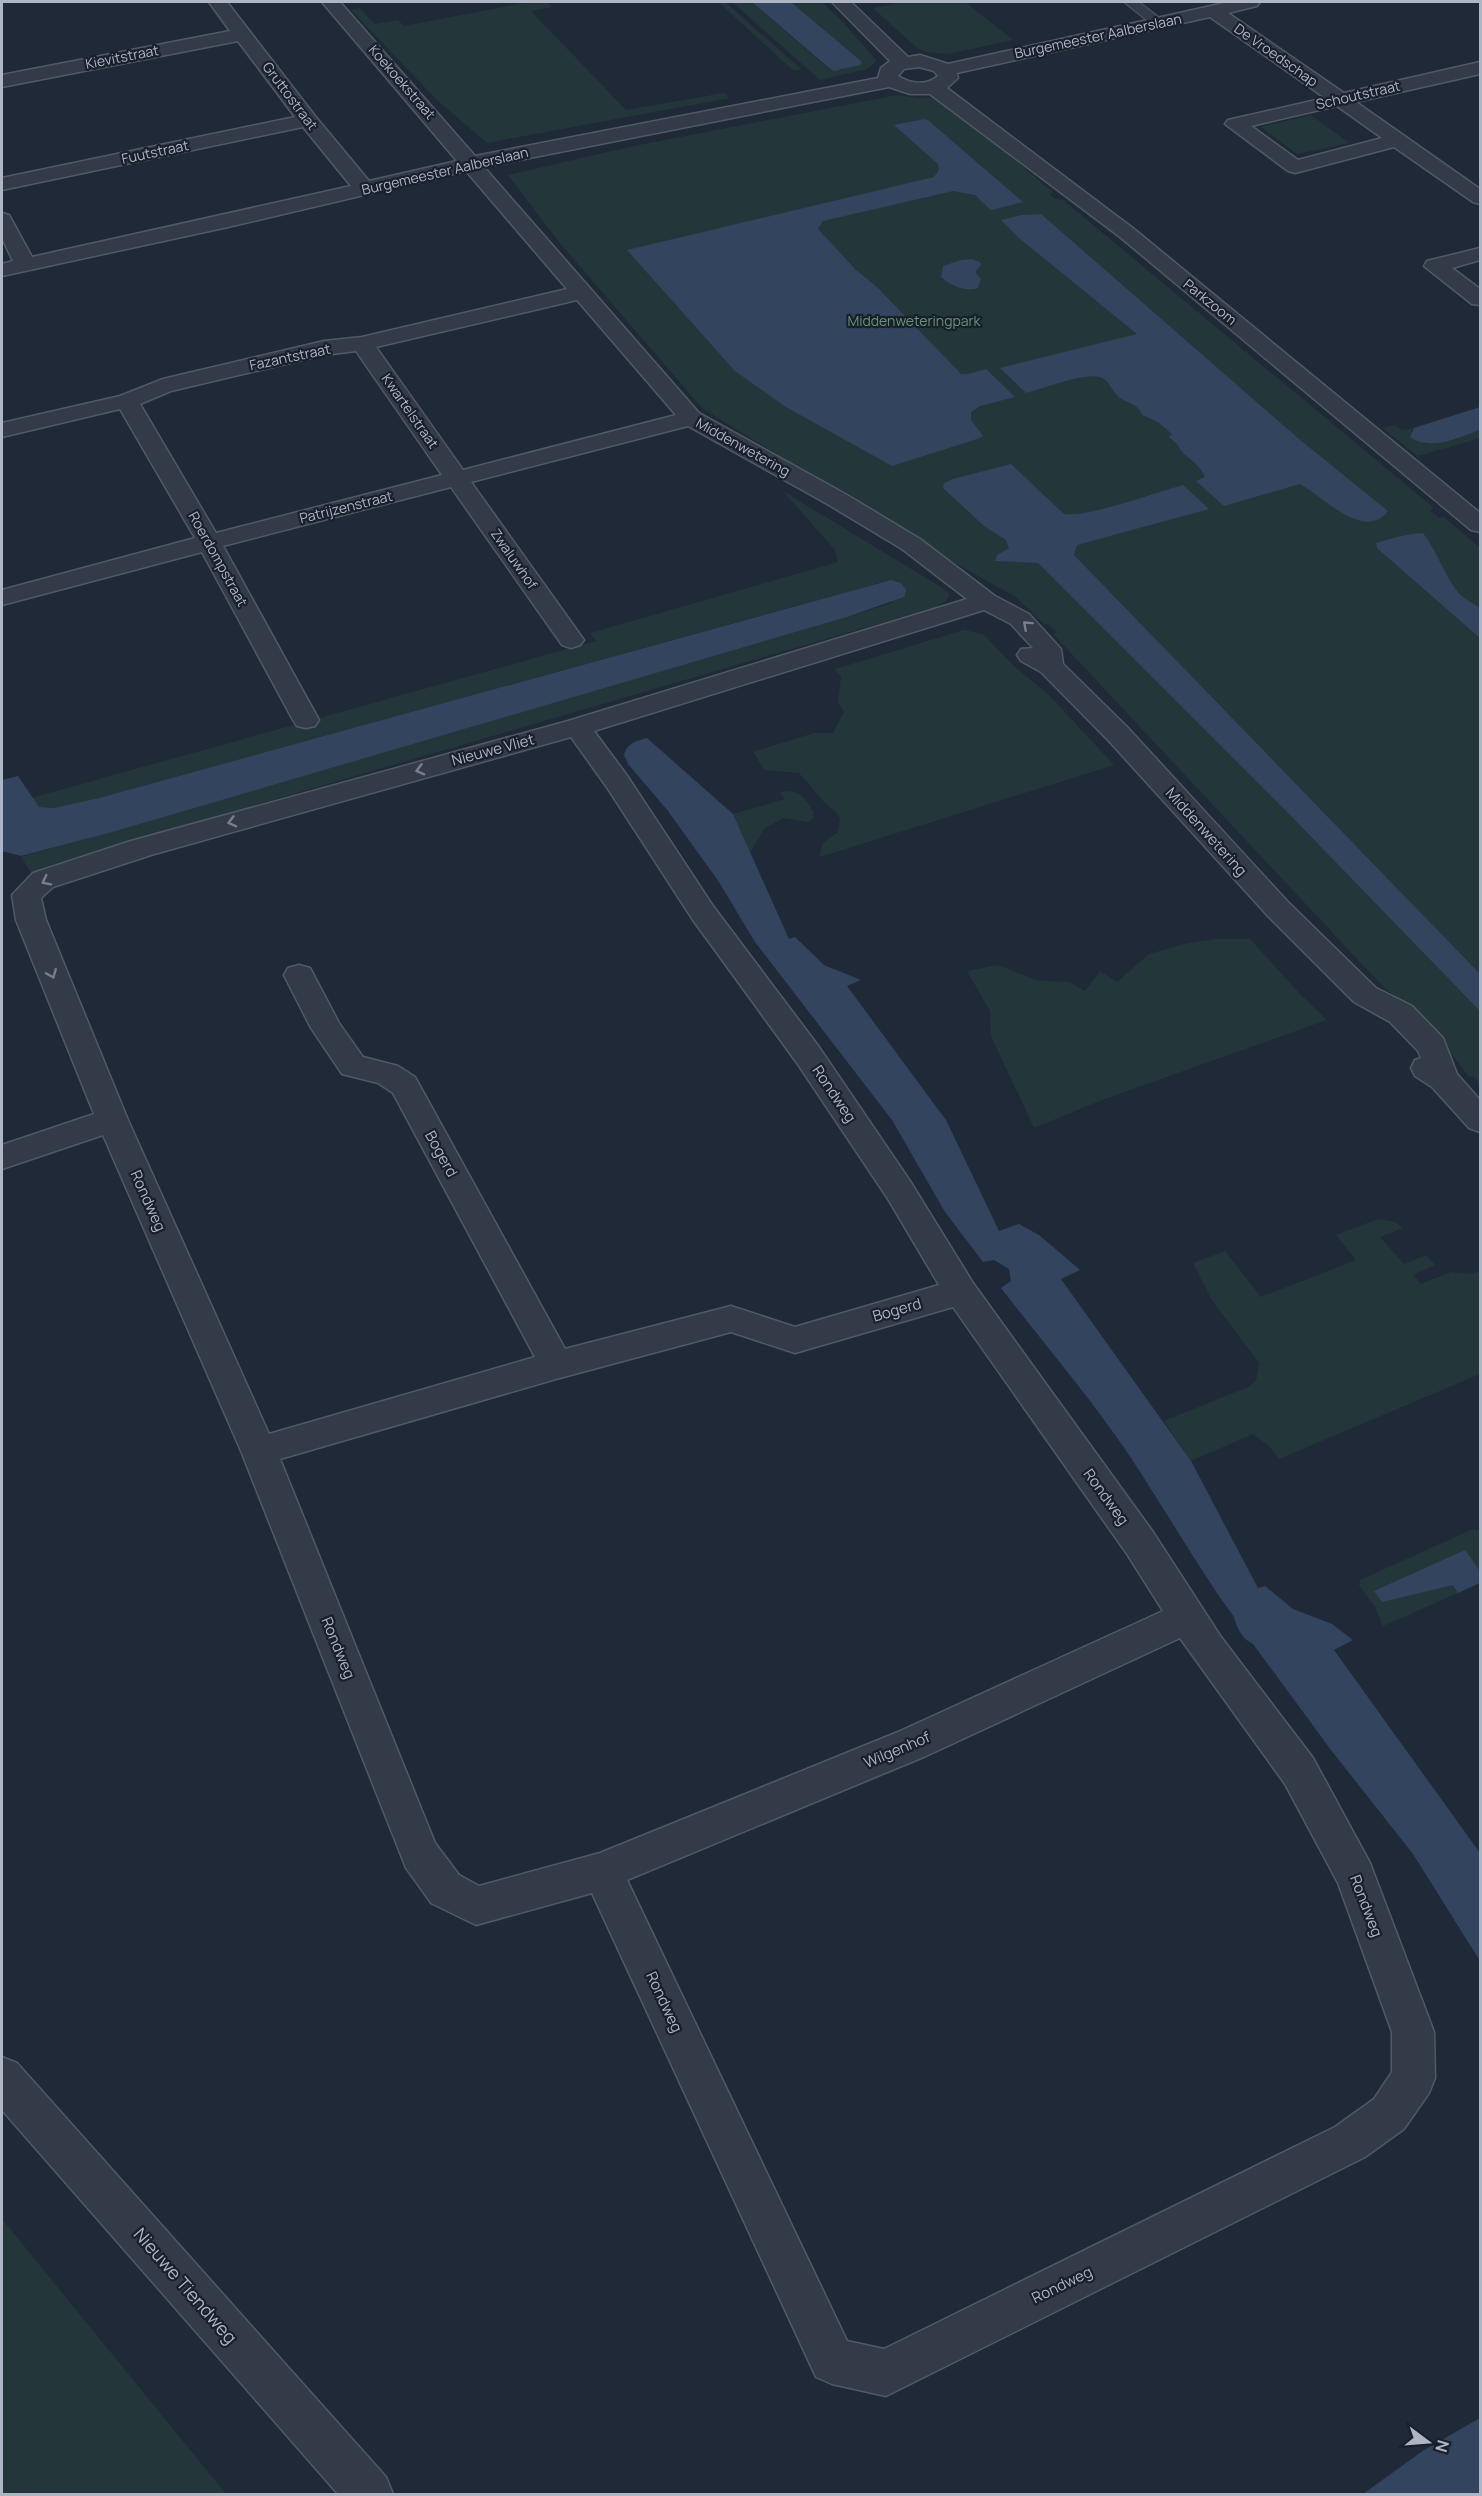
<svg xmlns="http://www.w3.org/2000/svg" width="1482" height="2496" viewBox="0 0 1482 2496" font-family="Manrope,sans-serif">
  <rect width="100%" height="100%" fill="#202937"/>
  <!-- green -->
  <g fill="#23373a">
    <polygon points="529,2 547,2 552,7 531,11 626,110 724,93 730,98 487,143 437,100 351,10 360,8 375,24 398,20 404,26"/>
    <polygon points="718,2 725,2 801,69 794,71"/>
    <polygon points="732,2 752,2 829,69 842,70 861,62 791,2 822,2 841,20 877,61 867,69 820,80"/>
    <polygon points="904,2 965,2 1013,40 948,54 927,52 917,48 873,8"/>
    <polygon points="897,95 920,98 939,97 1053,192 1050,195 1055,199 1063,200 1434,508 1430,511 1440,518 1444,517 1480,548 1480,1084 1473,1076 1469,1077 1454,1057 1374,977 1053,634 1056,632 1048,624 1045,625 1017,598 866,512 854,503 857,499 842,490 837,492 702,408 559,242 508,175 634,146"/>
    <polygon points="1311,115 1349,143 1297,154 1261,127"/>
    <polygon points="1395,425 1402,430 1414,428 1411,431 1424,444 1438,443 1480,430 1480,438 1418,456 1382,428"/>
    <path d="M 783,491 L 941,587 L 950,594 L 946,601 L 936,607 L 111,847 L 44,867 L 32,874 L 21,857 L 847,617 L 891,603 L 906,590 C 895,575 880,583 865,587 L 99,798 L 53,808 L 39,807 L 31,798 L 596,641 L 590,633 L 838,562 L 835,550 Z"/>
    <polygon points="964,630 983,634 1014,666 1049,695 1114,765 820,857 820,852 823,843 838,832 840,819 837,813 824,802 799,773 764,770 753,752 814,733 833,733 844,712 838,703 841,677 835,669"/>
    <path d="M 791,791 C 804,794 807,802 814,813 L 812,820 L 807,822 L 783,818 L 764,829 L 750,853 L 733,814 L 785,799 L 780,792 Z"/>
    <polygon points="1215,939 1250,939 1300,994 1327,1020 1102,1100 1034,1128 991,1036 990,1011 967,971 998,965 1035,980 1069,982 1085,991 1100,971 1117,982 1149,954 1184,944"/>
    <polygon points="1378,1219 1395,1222 1403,1228 1380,1237 1404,1264 1426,1255 1435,1265 1413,1275 1421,1284 1451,1272 1469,1274 1480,1271 1480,1374 1279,1459 1269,1446 1253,1434 1191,1461 1164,1421 1248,1387 1256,1381 1259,1363 1212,1300 1193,1263 1225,1251 1261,1297 1356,1260 1336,1235"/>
    <polygon points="1473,1529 1480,1530 1480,1571 1465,1551 1382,1602 1454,1584 1458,1593 1383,1626 1375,1607 1359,1585 1360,1580"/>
    <polygon points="2,2219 226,2494 2,2494"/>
  </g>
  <!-- water -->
  <g fill="#33445f">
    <polygon points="752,2 791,2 862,62 860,65 834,71 829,68"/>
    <polygon points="924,119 929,121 1023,202 991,210 975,195 953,191 823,221 818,229 856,270 877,287 961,374 968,374 986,369 1015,397 980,406 971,412 971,420 983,436 977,439 892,466 786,407 735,371 627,250 934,177 939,170 938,164 894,125"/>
    <path d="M 1041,214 L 1299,439 L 1388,511 C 1364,542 1324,497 1300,484 L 1224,506 L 1196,481 L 1205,477 C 1199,461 1182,457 1178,445 L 1169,437 L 1172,434 L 1158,422 L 1142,415 C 1138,402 1126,404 1118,396 C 1111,390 1109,379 1099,377 C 1082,373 1043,389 1026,393 L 1000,368 L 1137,334 L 1019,238 L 1001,220 L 1022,215 Z"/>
    <path d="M 971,259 L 980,262 L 981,265 L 975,272 L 981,279 L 978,288 C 965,292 951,286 941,277 L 943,266 L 961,260 Z"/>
    <path d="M 1480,407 L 1480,430 C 1459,437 1431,452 1410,437 L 1414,428 Z"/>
    <path d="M 1011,464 L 1064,514 C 1087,518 1157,492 1183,485 L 1209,509 L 1077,545 L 1074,555 L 1480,974 L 1480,1011 L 1292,817 L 1038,563 L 995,561 L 997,555 L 1009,548 L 1006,540 L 984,526 L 943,488 L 944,483 L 953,479 Z"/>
    <path d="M 1423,533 C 1437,551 1443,573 1457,591 C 1462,598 1473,603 1480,608 L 1480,638 L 1377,548 L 1376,543 C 1392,538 1407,534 1423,533 Z"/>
    <polygon points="891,580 901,583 906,590 904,597 847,617 112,832 21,856 2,851 2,780 18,776 39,807 53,808 99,798"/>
    <path d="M 647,738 L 733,814 L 789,939 L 795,937 L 824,965 L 861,980 L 847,986 L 946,1120 L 999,1231 L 1019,1224 L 1039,1235 L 1080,1270 L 1061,1279 L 1191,1461 L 1258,1588 L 1265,1586 L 1293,1609 L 1332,1624 L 1353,1640 L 1334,1650 L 1480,1853 L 1480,1961 L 1413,1854 L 1331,1750 L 1253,1644 C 1243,1640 1236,1627 1234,1617 C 1196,1565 1165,1509 1129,1455 C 1090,1397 1044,1344 1001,1288 L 1011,1281 L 1009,1269 L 994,1260 L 983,1262 L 945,1212 L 892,1120 L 755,942 L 719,882 L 668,811 L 628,764 L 624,755 C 627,743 636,741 647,738 Z"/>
    <polygon points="1465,1550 1480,1571 1480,1583 1458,1593 1453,1585 1382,1602 1374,1591"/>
    <polygon points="1480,2418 1480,2494 1363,2494 1424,2450"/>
  </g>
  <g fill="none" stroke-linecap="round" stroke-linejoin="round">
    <!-- pedestrian casing -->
    <g stroke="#515966" stroke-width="2">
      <polygon id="pedestrian" points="1124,2 1139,2 1166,23 1164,26 1154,26"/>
    </g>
    <!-- minor casing -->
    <g stroke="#515966" stroke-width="3">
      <g id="minor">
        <path d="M 209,2 L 227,2 L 315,116 L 369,181 L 457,161 L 322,2 L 340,2 L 475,156 L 878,78 L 881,68 L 890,61 L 832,2 L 851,2 L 908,57 L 920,55 L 948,64 L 1229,2 L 1260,2 L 1257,6 L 1228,13 L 1344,93 L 1480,62 L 1480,74 L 1356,102 L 1480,189 L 1480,204 L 1473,202 L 1394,147 L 1295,173 L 1288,171 L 1225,124 L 1228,120 L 1325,98 L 1210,17 L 957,73 L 958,78 L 947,88 L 1134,229 L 1480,513 L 1480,532 L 1471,530 L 1120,237 L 930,94 L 910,94 L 889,87 L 484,167 L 699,413 L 847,495 L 920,539 L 995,596 L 1029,614 L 1061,649 L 1063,664 L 1128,728 L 1288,902 L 1376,988 L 1412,1006 L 1443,1038 L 1457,1074 L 1480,1100 L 1480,1132 L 1469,1128 L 1432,1087 L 1415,1076 L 1411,1068 L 1415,1060 L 1421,1058 L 1418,1051 L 1390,1022 L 1354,1002 L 1268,916 L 1108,740 L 1041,672 L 1021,661 L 1017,655 L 1021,649 L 1033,648 L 1011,624 L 984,610 L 594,731 L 628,777 L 713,906 L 819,1047 L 910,1181 L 973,1283 L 1153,1532 L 1221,1637 L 1313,1758 L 1370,1863 L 1434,2032 L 1435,2078 L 1429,2093 L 1404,2129 L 1365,2157 L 886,2396 L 832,2384 L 816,2377 L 592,1893 L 476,1925 L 431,1903 L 406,1868 L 241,1451 L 103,1135 L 2,1169 L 2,1145 L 94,1114 L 16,920 L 12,895 L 33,873 L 131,841 L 568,721 L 967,599 L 902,549 L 829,505 L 688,426 L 471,482 L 584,640 L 580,645 L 571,648 L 562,645 L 451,487 L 223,546 L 319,720 L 315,726 L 306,728 L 297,726 L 293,720 L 202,552 L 2,605 L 2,590 L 195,538 L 120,409 L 2,437 L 2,423 L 120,396 L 163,379 L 324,341 L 362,337 L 567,289 L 466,171 L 228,227 L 2,276 L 2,264 L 13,261 L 2,238 L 2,213 L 9,215 L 32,257 L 351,186 L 303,127 L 2,190 L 2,178 L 295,117 L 238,41 L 2,87 L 2,75 L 230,31 ZM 919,67 L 934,71 L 938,76 C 926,86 911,84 898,76 L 904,69 ZM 1337,106 L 1382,138 L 1298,160 L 1251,126 ZM 577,300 L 676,415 L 463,470 L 376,347 ZM 356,351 L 442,475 L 216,533 L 140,404 L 171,391 L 324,355 ZM 571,737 L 608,789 L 693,920 L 797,1063 L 888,1199 L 939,1285 L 795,1327 L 731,1306 L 565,1349 L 415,1077 L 398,1066 L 363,1057 L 339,1023 L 310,968 L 299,965 L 288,968 L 284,975 L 311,1028 L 342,1074 L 378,1083 L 393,1093 L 535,1357 L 269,1434 L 128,1120 L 46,920 L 41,898 L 53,887 L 151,855 ZM 953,1307 L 1127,1554 L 1163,1611 L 898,1732 L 600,1853 L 479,1886 L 459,1875 L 435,1843 L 280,1459 L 556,1379 L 731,1332 L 795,1353 ZM 1180,1638 L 1285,1784 L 1338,1883 L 1392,2032 L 1392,2072 L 1374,2099 L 1335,2127 L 884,2349 L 847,2341 L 627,1880 L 926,1756 Z"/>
        <polygon points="1480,248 1480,260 1452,268 1480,289 1480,305 1472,304 1424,266 1427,261"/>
      </g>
    </g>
    <!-- tertiary casing -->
    <g stroke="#515966" stroke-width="3">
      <polygon id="tertiary" points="2,2057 17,2063 386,2477 393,2494 338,2494 2,2110"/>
    </g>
    <!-- pedestrian -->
    <use href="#pedestrian" fill="#343b48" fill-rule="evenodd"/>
    <!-- minor -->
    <use href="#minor" fill="#343b48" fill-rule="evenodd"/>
    <!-- tertiary -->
    <use href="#tertiary" fill="#343b48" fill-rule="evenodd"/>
  </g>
  <!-- one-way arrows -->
  <defs><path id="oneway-chevron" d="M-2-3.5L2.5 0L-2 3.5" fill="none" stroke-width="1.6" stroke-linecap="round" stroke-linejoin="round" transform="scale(1.5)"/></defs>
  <g stroke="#777f8d">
    <use href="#oneway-chevron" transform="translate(1027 625) rotate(-138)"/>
    <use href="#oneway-chevron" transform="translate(420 770) rotate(165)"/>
    <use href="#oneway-chevron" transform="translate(232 822) rotate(165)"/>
    <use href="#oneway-chevron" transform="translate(46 881) rotate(153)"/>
    <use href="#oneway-chevron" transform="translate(52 974) rotate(68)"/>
  </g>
  <g text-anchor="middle" stroke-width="4.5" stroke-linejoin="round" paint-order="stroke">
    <!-- far-street labels -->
    <g font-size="14" fill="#aeb6c5" stroke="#19202c">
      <text transform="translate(1098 36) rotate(-12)" y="5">Burgemeester Aalberslaan</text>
      <text transform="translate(1276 55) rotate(35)" y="5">De Vroedschap</text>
      <text transform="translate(122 57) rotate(-11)" y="5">Kievitstraat</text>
      <text transform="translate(402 82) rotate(49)" y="5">Koekoekstraat</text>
      <text transform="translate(1358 95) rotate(-13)" y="5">Schoutstraat</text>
      <text transform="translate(290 96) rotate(53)" y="5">Gruttostraat</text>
      <text transform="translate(155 152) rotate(-12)" y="5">Fuutstraat</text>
      <text transform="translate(445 171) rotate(-13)" y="5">Burgemeester Aalberslaan</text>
      <text transform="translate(1210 302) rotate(39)" y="5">Parkzoom</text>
      <text transform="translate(290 357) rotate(-12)" y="5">Fazantstraat</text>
      <text transform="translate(410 411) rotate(55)" y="5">Kwartelstraat</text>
      <text transform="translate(743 447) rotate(29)" y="5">Middenwetering</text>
      <text transform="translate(346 507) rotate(-14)" y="5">Patrijzenstraat</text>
      <text transform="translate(218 559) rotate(61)" y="5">Roerdompstraat</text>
      <text transform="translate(514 559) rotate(55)" y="5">Zwaluwhof</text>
    </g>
    <!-- far-park labels -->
    <g font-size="14" fill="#659573" stroke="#19202c">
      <text x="914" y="326">Middenweteringpark</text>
    </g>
    <!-- street labels -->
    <g font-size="15" fill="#aeb6c5" stroke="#19202c">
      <text transform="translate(493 750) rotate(-15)" y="5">Nieuwe Vliet</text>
      <text transform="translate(1206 832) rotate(48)" y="5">Middenwetering</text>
      <text transform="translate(834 1094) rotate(56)" y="5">Rondweg</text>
      <text transform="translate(441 1154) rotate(61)" y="5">Bogerd</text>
      <text transform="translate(148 1201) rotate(66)" y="5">Rondweg</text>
      <text transform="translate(897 1310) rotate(-16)" y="5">Bogerd</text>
      <text transform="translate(1106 1497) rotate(54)" y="5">Rondweg</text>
      <text transform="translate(338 1648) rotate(68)" y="5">Rondweg</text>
      <text transform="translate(897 1750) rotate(-23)" y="5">Wilgenhof</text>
      <text transform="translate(1366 1906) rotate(69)" y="5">Rondweg</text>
      <text transform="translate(664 2002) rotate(65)" y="5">Rondweg</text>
      <text transform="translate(1062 2285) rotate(-26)" y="5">Rondweg</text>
    </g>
    <!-- near-street labels -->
    <g font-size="18" fill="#aeb6c5" stroke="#19202c">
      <text transform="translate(185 2286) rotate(49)" y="6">Nieuwe Tiendweg</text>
    </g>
  </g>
  <!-- border -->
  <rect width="1482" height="2496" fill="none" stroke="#aeb6c5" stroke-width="6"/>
  <!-- north arrow -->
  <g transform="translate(1428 2442) rotate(106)" stroke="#19202c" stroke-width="4.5" paint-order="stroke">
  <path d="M0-4.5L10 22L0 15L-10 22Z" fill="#aeb6c5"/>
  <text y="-9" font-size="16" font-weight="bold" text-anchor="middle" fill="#aeb6c5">N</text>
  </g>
</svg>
